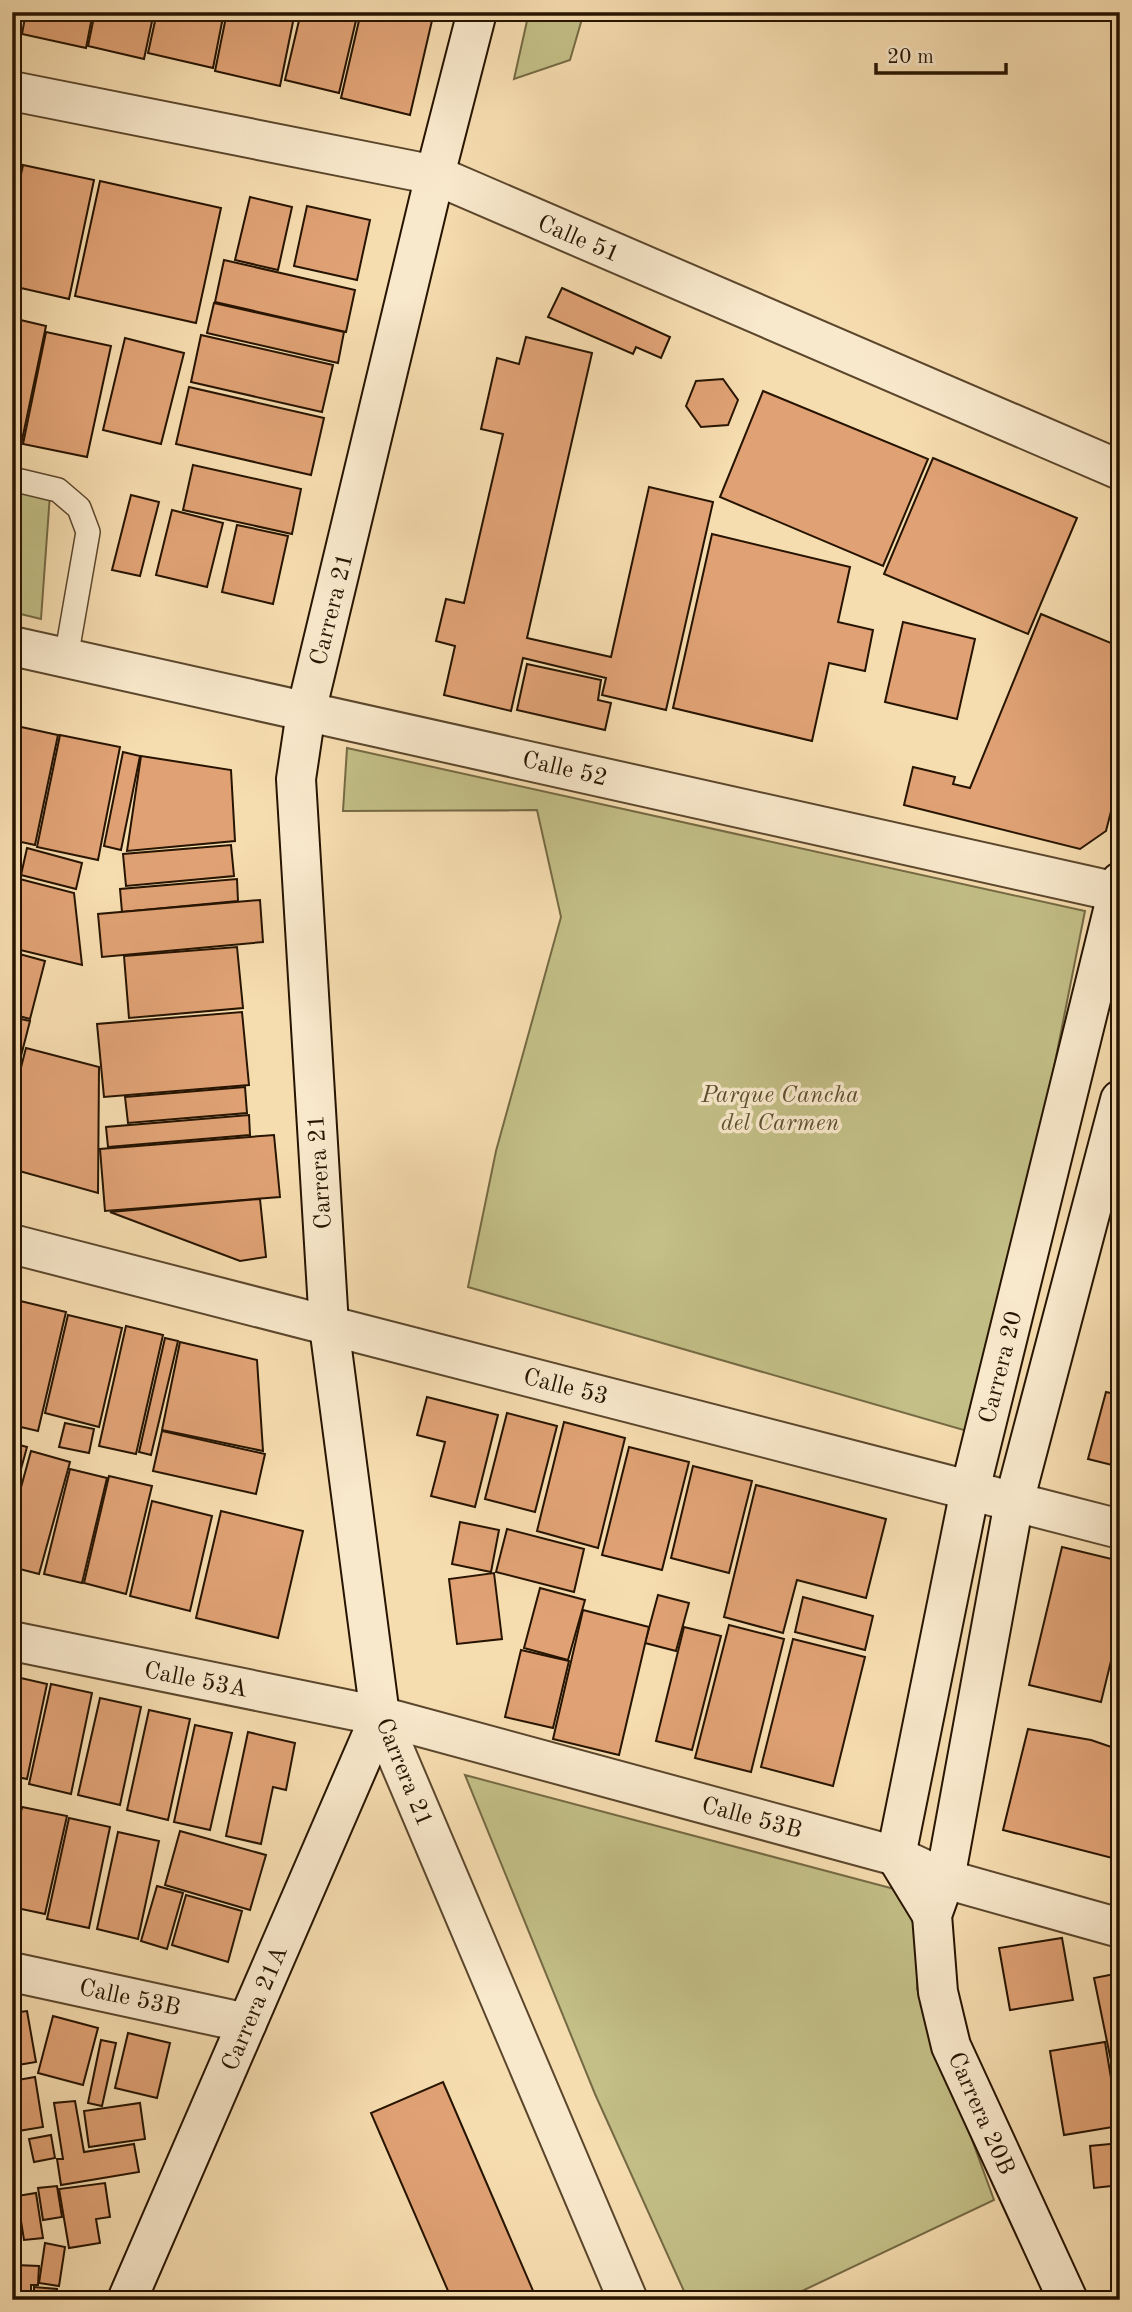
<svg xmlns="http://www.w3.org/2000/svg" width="1132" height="2312" viewBox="0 0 1132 2312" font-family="'Old Standard TT',serif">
  <rect width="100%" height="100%" fill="#f6ddb0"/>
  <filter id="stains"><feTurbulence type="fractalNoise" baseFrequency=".00286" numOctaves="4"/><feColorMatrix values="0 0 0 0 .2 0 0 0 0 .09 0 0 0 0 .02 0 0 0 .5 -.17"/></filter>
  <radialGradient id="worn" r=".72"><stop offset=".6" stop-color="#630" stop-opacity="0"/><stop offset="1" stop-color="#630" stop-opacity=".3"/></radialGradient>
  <!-- green -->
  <g fill="#c3bf87" stroke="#756a44" stroke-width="2">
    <polygon points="529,12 584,12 570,60 514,79"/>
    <polygon points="12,484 50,494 41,619 12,612"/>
    <polygon points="347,748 1085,911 981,1435 468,1287 496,1151 561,917 537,810 343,811"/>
    <polygon points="465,1775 917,1895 917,1989 994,2200 783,2300 688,2300 595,2094"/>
  </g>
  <!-- building -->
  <g fill="#e0a275" stroke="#271400" stroke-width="2">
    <polygon points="26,12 93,12 86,48 22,34"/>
    <polygon points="95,12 154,12 144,59 88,46"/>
    <polygon points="157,12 224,12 213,68 148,53"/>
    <polygon points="227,12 295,12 280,86 215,71"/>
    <polygon points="301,12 358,12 339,93 285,80"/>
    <polygon points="361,12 434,12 410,115 341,98"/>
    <polygon points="12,164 19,166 12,201"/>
    <polygon points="23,165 94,180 69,299 12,286 12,216"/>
    <polygon points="100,181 221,208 196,323 75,296"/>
    <polygon points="250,197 292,207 278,270 235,260"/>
    <polygon points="307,206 370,220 357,280 294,266"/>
    <polygon points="224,260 355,290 346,332 215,302"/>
    <polygon points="562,288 670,337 661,358 636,347 633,354 548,317"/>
    <polygon points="214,303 344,332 338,363 207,333"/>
    <polygon points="12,318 46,326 21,445 12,443"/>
    <polygon points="46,332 111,346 87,457 23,444"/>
    <polygon points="201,335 333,365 322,412 191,382"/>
    <polygon points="526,337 592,353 527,638 611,657 649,487 713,502 666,710 602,695 606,678 523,658 511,711 444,695 455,646 436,641 446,599 464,603 503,434 481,429 497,358 519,364"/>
    <polygon points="125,338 184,353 161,444 103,430"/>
    <polygon points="723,379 738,400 728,425 701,427 686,406 696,381"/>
    <polygon points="189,387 324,418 311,475 176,444"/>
    <polygon points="763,391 928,459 883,566 720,497"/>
    <polygon points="933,458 1077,518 1028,634 884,574"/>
    <polygon points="193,465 301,489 292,534 183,510"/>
    <polygon points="131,495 159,502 140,576 112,570"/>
    <polygon points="172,510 223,523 207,587 156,575"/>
    <polygon points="237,525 288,536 273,604 222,592"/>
    <polygon points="712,534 850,567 838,622 873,630 865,671 829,663 812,741 673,708"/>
    <polygon points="1041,614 1113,644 1120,617 1120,776 1106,831 1080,849 904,805 913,767 955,777 953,784 970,788"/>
    <polygon points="903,622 975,639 957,719 885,702"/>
    <polygon points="527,664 601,680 598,700 611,703 605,730 517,710"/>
    <polygon points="12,725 58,735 35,845 12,840"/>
    <polygon points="60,735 120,747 98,860 37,847"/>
    <polygon points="123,752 140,756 121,850 104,846"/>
    <polygon points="141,756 231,770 235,841 127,851"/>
    <polygon points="231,845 234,876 126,886 123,854"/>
    <polygon points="27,848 82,863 76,889 21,875"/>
    <polygon points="12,877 74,893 82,965 12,948"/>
    <polygon points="237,879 238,901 122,912 120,889"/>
    <polygon points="260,900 263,942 102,957 98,914"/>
    <polygon points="237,947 243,1008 129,1018 124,956"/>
    <polygon points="12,952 45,961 30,1019 12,1014"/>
    <polygon points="242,1012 249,1085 104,1097 97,1024"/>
    <polygon points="12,1017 30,1021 12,1091"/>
    <polygon points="26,1048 99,1067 98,1193 12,1169 12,1102"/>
    <polygon points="245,1087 247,1113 128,1123 125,1097"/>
    <polygon points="249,1115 250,1135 108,1147 106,1127"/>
    <polygon points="274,1135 280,1197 105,1211 100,1149"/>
    <polygon points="260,1199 266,1257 240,1261 110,1212"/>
    <polygon points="12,1299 66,1312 38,1431 12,1425"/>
    <polygon points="68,1315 122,1328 99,1427 45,1413"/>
    <polygon points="126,1326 163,1335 136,1454 99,1446"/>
    <polygon points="165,1338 178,1341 151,1455 139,1452"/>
    <polygon points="180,1342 257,1360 263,1451 162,1430"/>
    <polygon points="1120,1351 1120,1388 1111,1386"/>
    <polygon points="1106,1392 1120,1395 1120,1467 1088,1459"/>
    <polygon points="427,1397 498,1415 475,1507 431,1496 445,1442 417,1435"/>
    <polygon points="507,1413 557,1426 535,1512 485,1499"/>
    <polygon points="564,1422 625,1438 598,1548 537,1531"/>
    <polygon points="65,1423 94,1429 89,1453 59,1447"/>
    <polygon points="162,1431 265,1454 256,1494 153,1471"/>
    <polygon points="12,1443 27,1447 12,1502"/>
    <polygon points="629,1447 689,1462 662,1570 602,1555"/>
    <polygon points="31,1451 70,1462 39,1574 12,1567 12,1520"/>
    <polygon points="693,1466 752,1481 729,1573 671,1558"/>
    <polygon points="70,1469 107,1478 82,1583 44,1574"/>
    <polygon points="109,1476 152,1486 126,1594 84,1583"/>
    <polygon points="756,1485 886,1519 866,1598 797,1580 783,1633 724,1617"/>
    <polygon points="152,1501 212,1516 190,1611 130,1596"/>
    <polygon points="221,1511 303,1531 278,1638 196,1618"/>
    <polygon points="460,1522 499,1530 491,1572 452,1564"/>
    <polygon points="507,1529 584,1549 574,1592 496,1572"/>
    <polygon points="1062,1547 1120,1561 1120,1624 1101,1702 1029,1685"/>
    <polygon points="494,1573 502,1639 457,1644 449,1579"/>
    <polygon points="540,1588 585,1600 568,1660 524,1648"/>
    <polygon points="658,1595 689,1603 676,1651 645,1643"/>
    <polygon points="803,1597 873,1616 865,1650 795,1632"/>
    <polygon points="583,1610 649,1627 619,1755 553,1739"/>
    <polygon points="729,1625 784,1639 751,1772 695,1758"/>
    <polygon points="684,1627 721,1636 692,1750 656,1741"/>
    <polygon points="793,1639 865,1657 833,1786 761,1767"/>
    <polygon points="521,1650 569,1661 553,1728 505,1717"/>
    <polygon points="1120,1654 1120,1682 1114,1681"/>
    <polygon points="12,1676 47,1684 27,1779 12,1776"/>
    <polygon points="51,1684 92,1693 71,1794 29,1784"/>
    <polygon points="100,1698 141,1707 120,1805 78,1795"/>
    <polygon points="149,1710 190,1719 168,1820 127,1810"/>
    <polygon points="195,1725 232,1733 210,1830 174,1822"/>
    <polygon points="1028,1729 1091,1740 1120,1750 1120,1860 1003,1830"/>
    <polygon points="248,1732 295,1743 286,1790 273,1787 261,1844 226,1836"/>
    <polygon points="22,1807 67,1816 45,1914 12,1907 12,1854"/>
    <polygon points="12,1813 17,1814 12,1837"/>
    <polygon points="69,1818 110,1827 89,1928 47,1919"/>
    <polygon points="180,1831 266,1855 250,1910 165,1885"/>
    <polygon points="118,1832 159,1841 138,1939 97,1929"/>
    <polygon points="157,1886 183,1893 167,1949 141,1941"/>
    <polygon points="186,1895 242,1911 228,1962 172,1945"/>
    <polygon points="1062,1938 1073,2000 1010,2010 999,1948"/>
    <polygon points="1120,1973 1120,2100 1119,2100 1094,1978"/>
    <polygon points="27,2011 36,2062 12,2066 12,2013"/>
    <polygon points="53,2016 98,2028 83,2085 38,2073"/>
    <polygon points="128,2033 170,2043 157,2098 115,2088"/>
    <polygon points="101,2040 116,2043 102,2106 88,2103"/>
    <polygon points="1105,2042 1119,2126 1064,2135 1050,2051"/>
    <polygon points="35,2077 43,2127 12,2132 12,2081"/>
    <polygon points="443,2082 537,2300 452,2300 371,2113"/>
    <polygon points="75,2101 84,2152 134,2144 139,2172 61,2185 57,2159 63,2159 54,2103"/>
    <polygon points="140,2103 145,2139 89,2147 84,2111"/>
    <polygon points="51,2135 55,2158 34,2162 29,2139"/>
    <polygon points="1120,2143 1120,2185 1094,2188 1090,2146"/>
    <polygon points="105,2183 110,2217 96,2219 100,2243 69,2248 59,2189"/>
    <polygon points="57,2186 62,2217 43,2220 38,2188"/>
    <polygon points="36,2193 43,2238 24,2240 17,2196"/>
    <polygon points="12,2231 18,2231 16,2265 39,2266 38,2285 31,2285 31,2300 12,2300"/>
    <polygon points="45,2243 65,2247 59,2286 39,2283"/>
    <polygon points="34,2287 57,2289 57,2300 34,2300"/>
  </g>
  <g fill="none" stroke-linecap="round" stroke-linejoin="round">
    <!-- lane casing -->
    <g stroke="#5b462c" stroke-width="26">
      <polyline id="lane" points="12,479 58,490 79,508 88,532 66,658"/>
    </g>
    <!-- street casing -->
    <g stroke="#5b462c" stroke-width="42">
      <g id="street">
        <polyline points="12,91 435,175 1120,470"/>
        <polyline points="12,646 1117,892"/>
        <polyline points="12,1244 1120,1529"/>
        <polyline points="12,1641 380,1716 896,1856 945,1879 1120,1928"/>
        <polyline points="380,1716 628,2300"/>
        <polyline points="12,1972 247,2023"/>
      </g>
    </g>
    <!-- secondary casing -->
    <g stroke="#271400" stroke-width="42">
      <g id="secondary">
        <polyline points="932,1915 896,1856 970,1490 1120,882"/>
        <polyline points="127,2300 380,1716 329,1326 296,779 306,712 435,175 477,12"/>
        <polyline points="1068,2300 951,2046 938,1992 932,1915 945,1879 1014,1502 1120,1100"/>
      </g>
    </g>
    <!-- lane -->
    <use href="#lane" stroke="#f9e9cc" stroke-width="23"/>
    <!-- street -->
    <use href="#street" stroke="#f9e9cc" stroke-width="38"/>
    <!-- secondary -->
    <use href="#secondary" stroke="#f9e9cc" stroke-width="38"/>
  </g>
  <g text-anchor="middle" stroke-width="7" stroke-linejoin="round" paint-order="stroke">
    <!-- street labels -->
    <g font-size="24" fill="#271400" stroke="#f9e9cc">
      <text transform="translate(579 238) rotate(23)" y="8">Calle 51</text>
      <text transform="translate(331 609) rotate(-76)" y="8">Carrera 21</text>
      <text transform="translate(565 768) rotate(13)" y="8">Calle 52</text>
      <text transform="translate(319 1172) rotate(-94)" y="8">Carrera 21</text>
      <text transform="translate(1000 1367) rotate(-76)" y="8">Carrera 20</text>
      <text transform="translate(566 1386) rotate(14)" y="8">Calle 53</text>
      <text transform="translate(196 1679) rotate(11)" y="8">Calle 53A</text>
      <text transform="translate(405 1772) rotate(68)" y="8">Carrera 21</text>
      <text transform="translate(752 1817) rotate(15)" y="8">Calle 53B</text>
      <text transform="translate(130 1997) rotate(12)" y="8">Calle 53B</text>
      <text transform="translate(254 2008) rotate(-67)" y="8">Carrera 21A</text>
      <text transform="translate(982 2113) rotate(66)" y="8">Carrera 20B</text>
    </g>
    <!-- park labels -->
    <g font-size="24" font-style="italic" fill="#5e502f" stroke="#f9e9cc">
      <text x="780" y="1102">Parque Cancha<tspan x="780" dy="28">del Carmen</tspan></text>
    </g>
  </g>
  <!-- margin -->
  <rect width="1132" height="2312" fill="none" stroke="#f6ddb0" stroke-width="42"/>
  <rect x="14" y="14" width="1104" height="2284" fill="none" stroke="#271400" stroke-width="3.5"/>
  <rect x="21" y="21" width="1090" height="2270" fill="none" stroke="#271400" stroke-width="2"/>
  <!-- scale -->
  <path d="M876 63v10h130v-10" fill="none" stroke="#271400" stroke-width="3.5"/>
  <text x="887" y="63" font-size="21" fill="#271400" stroke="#f9e9cc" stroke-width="5" paint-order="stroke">20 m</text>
  <rect width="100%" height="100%" filter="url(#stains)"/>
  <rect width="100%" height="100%" fill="url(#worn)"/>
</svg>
